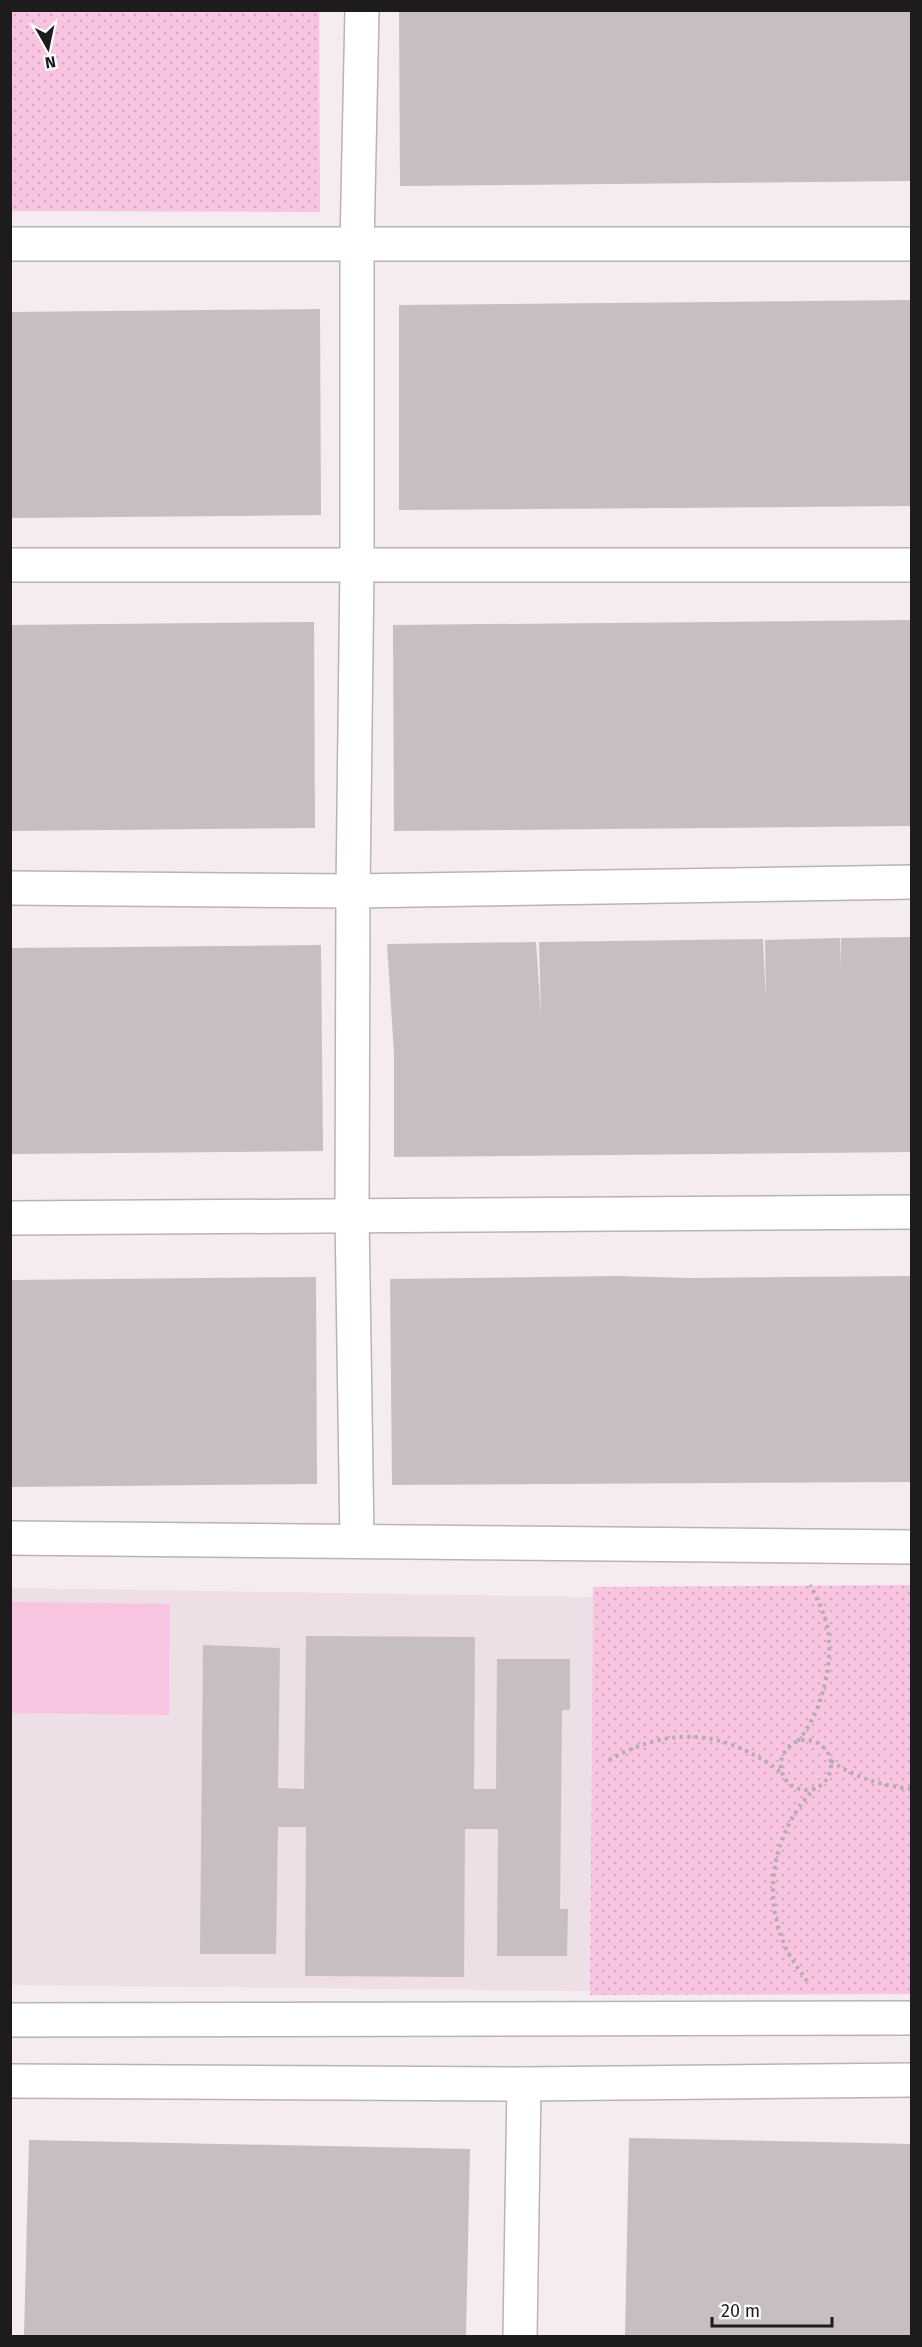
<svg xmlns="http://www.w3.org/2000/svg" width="922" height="2347" viewBox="0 0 922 2347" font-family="'Fira Sans',sans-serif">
  <defs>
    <pattern id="park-dots" width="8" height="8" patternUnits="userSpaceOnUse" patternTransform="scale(1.5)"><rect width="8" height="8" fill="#f9c4e1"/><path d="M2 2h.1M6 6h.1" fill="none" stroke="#d5a8c1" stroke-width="1.8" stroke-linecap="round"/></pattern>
  </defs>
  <rect width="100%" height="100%" fill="#f4ecf0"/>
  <!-- built -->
  <polygon fill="#eedee6" points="11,1588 593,1597 590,1991 11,1985"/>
  <!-- park -->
  <g fill="url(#park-dots)">
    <polygon points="11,10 319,11 320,212 11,211"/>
    <polygon points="911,1585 911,1994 590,1995 593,1587"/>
  </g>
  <!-- pitch -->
  <polygon fill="#f9c4e1" points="11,1602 170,1604 169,1715 11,1713"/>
  <!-- building -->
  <g fill="#c6bec2">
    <polygon points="399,10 912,10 912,181 400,186"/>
    <polygon points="912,300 912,506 399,510 399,305"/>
    <polygon points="320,309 321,515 10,518 10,312"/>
    <polygon points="912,620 912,826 394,831 393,625"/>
    <polygon points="314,622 315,828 10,831 10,625"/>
    <polygon points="912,937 912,1152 394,1157 394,1054 387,944 536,942 541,1015 539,942 763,939 766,1000 765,940 840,938 841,969 841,938"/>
    <polygon points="321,945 323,1151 10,1154 10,948"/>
    <polygon points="615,1276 690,1278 912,1276 912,1482 392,1485 390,1279"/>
    <polygon points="316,1277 317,1484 10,1487 10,1280"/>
    <polygon points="306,1636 475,1637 474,1789 496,1789 497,1659 570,1659 570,1710 562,1710 560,1909 568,1909 567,1956 497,1956 498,1829 465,1829 464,1977 305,1976 306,1827 278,1827 276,1954 200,1954 203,1645 280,1648 278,1788 304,1789"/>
    <polygon points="629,2138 912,2144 912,2336 625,2336"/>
    <polygon points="29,2140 470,2149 466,2336 24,2336"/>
  </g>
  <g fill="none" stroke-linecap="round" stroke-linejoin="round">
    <!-- minor casing -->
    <g stroke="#bab2b6" stroke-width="36">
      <g id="minor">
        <polyline points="10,244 912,244"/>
        <polyline points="10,565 912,565"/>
        <polyline points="10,888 353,891 912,882"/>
        <polyline points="10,1218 912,1212"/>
        <polyline points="10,1538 912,1547"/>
        <polyline points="357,1541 352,1216 353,891 357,566 357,244 362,10"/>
        <polyline points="10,2020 912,2018"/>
        <polyline points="10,2081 524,2084 912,2080"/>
        <polyline points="520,2336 524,2084"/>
      </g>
    </g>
    <!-- path -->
    <g stroke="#b3acaf" stroke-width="4" stroke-dasharray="3 4.5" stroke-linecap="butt">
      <circle cx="806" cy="1765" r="25"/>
      <path d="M 798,1741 C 820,1715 831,1673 829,1639 C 828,1620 819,1602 810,1585"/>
      <path d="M 609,1760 C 671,1725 725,1730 782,1773"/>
      <path d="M 831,1761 C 856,1778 882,1786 912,1789"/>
      <path d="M 807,1981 C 799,1970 791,1959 785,1946 C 761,1892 774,1830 815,1788"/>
    </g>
    <!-- minor -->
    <use href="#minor" stroke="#fff" stroke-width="33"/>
  </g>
  <!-- border -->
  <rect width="922" height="2347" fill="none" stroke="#1e1b1d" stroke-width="24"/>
  <!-- north arrow -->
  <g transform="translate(48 48) rotate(171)" stroke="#ffffff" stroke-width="4.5" paint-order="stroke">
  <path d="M0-4.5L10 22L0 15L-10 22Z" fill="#1e1b1d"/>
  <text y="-9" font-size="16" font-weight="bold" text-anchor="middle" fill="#1e1b1d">N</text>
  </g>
  <!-- scale -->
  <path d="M712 2317v9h120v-9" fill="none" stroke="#1e1b1d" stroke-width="3"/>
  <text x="721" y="2317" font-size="18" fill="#1e1b1d" stroke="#ffffff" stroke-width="4.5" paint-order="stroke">20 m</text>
</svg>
